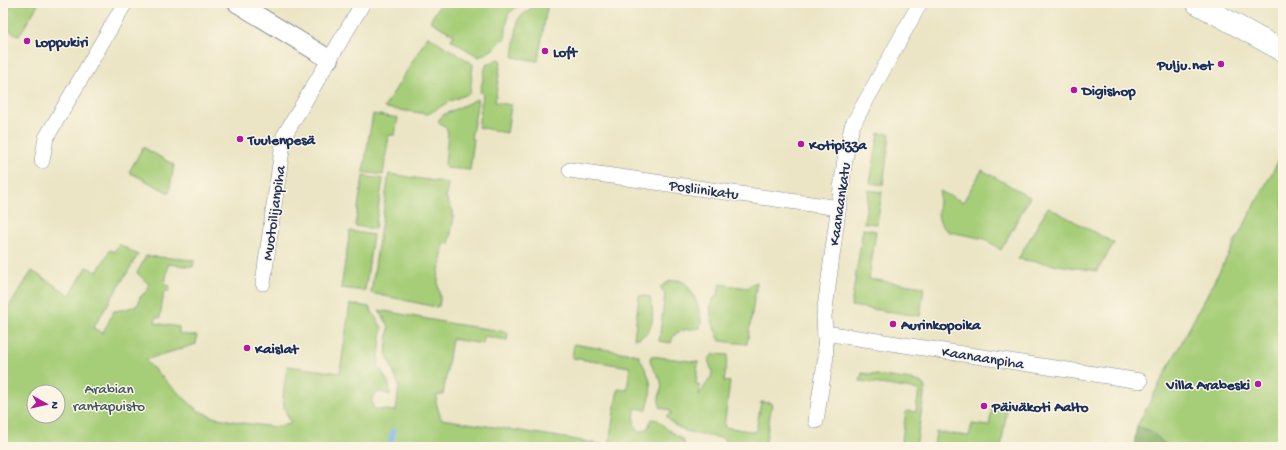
<svg xmlns="http://www.w3.org/2000/svg" width="1286" height="450" viewBox="0 0 1286 450" font-family="'Gochi Hand',sans-serif">
  <rect width="100%" height="100%" fill="#fcf5e5"/>
  <filter id="ink" filterUnits="userSpaceOnUse"><feTurbulence type="fractalNoise" baseFrequency=".025" numOctaves="2"/><feDisplacementMap in="SourceGraphic" scale="8" xChannelSelector="R" yChannelSelector="G"/><feConvolveMatrix kernelMatrix="1 2 1 2 8 2 1 2 1" color-interpolation-filters="sRGB"/></filter>
  <filter id="wash" filterUnits="userSpaceOnUse"><feTurbulence type="fractalNoise" baseFrequency=".012" numOctaves="4" result="noise"/><feDisplacementMap in="SourceGraphic" scale="16" xChannelSelector="R" yChannelSelector="G"/><feGaussianBlur stdDeviation="0.9" result="paint"/><feColorMatrix in="noise" values="0 0 0 0 0 0 0 0 0 0 0 0 0 0 0 0 0 1.4 0 .05"/><feComposite in="paint" operator="in"/></filter>
  <g filter="url(#wash)">
    <rect width="100%" height="100%" fill="#ebe5c5"/>
    <!-- green -->
    <g fill="#a6cd77" stroke="#607e6a" fill-rule="evenodd">
      <polygon points="11,3 39,3 19,36 3,27 3,17"/>
      <polygon points="294,3 321,3 319,7 311,10 303,8"/>
      <polygon points="441,3 521,3 508,14 505,38 495,48 479,57 451,40 454,35 430,21"/>
      <polygon points="537,3 546,3 547,7 538,61 513,57 518,19"/>
      <polygon points="428,36 473,64 470,93 450,101 428,114 384,108"/>
      <polygon points="498,59 501,60 495,102 511,105 507,133 478,127 483,94 480,92 486,65"/>
      <polygon points="477,99 478,102 471,138 474,139 470,170 446,168 445,165 448,132 446,128 438,121 443,115"/>
      <polygon points="373,114 398,118 395,135 389,135 383,175 363,172"/>
      <polygon points="879,133 890,134 883,185 870,183"/>
      <polygon points="143,147 174,165 169,193 129,172"/>
      <polygon points="1283,152 1283,447 1134,447 1137,426"/>
      <path d="M 982,170 L 1030,197 L 1001,250 L 985,239 L 950,232 C 933,224 939,206 940,191 L 963,202 Z"/>
      <path d="M 389,174 L 448,183 L 446,195 L 448,202 L 453,211 L 453,222 L 449,244 L 444,243 C 442,256 439,268 438,281 C 437,290 442,293 439,306 L 436,307 L 371,293 Z"/>
      <polygon points="363,176 383,179 375,229 355,226"/>
      <polygon points="869,190 882,192 877,224 864,223"/>
      <polygon points="1048,207 1114,243 1097,271 1018,259"/>
      <polygon points="863,229 876,231 869,279 924,287 920,316 851,306"/>
      <polygon points="350,231 373,235 365,291 341,288"/>
      <path d="M 119,244 L 138,255 L 93,328 L 103,333 L 114,311 L 126,309 L 138,305 L 140,297 L 149,289 L 148,283 L 137,273 L 146,256 L 194,260 L 193,267 L 168,264 L 165,285 L 170,286 L 169,291 L 164,291 L 160,318 L 156,317 L 155,323 L 179,327 L 179,334 L 197,336 L 196,344 L 145,360 L 169,384 L 197,410 L 213,417 L 243,423 L 274,427 L 291,424 L 284,407 L 283,397 L 287,366 L 340,373 L 350,304 L 369,307 L 382,328 L 378,365 L 389,384 L 390,395 C 387,394 383,392 380,392 C 370,393 371,403 374,409 L 396,411 L 399,386 L 386,353 L 389,326 L 379,310 L 454,324 L 508,332 L 507,340 L 484,336 L 483,344 L 452,339 L 443,395 L 437,395 L 436,402 L 441,419 L 560,437 L 616,447 L 3,447 L 3,316 L 32,271 L 70,295 L 87,267 L 97,272 L 110,250 L 114,252 ZM 34,392 L 58,392 L 58,416 L 34,416 Z"/>
      <path d="M 678,280 C 681,281 684,282 686,284 C 694,293 704,317 700,328 C 687,330 674,328 671,343 L 659,341 L 665,294 L 660,287 L 670,281 Z"/>
      <path d="M 757,282 L 747,344 L 720,341 C 714,329 703,303 718,295 L 720,284 L 748,288 L 750,285 Z"/>
      <path d="M 639,295 L 650,297 C 654,314 656,335 634,339 Z"/>
      <path d="M 574,344 L 638,355 C 651,380 654,382 647,410 L 635,408 L 634,422 L 637,431 L 640,432 L 648,428 L 651,420 L 653,419 L 658,420 L 668,430 L 683,440 L 685,447 L 638,447 L 609,443 L 618,389 L 627,390 L 630,367 L 572,358 Z"/>
      <path d="M 713,354 L 728,355 L 724,381 L 730,382 L 724,427 L 756,432 L 761,402 L 772,403 L 765,447 L 732,447 L 722,438 L 695,434 L 686,431 L 674,425 L 666,416 L 672,413 L 670,412 L 670,410 L 661,408 C 655,395 664,392 661,381 C 658,373 647,364 651,356 L 698,362 L 696,384 L 700,385 L 699,395 L 711,377 L 712,371 L 708,360 Z"/>
      <polygon points="862,373 912,380 923,383 925,388 916,447 901,447 906,411 916,412 919,390 860,381"/>
      <polygon points="993,405 1007,408 1001,447 934,447 936,432 969,436 972,424 989,426"/>
    </g>
    <!-- forest -->
    <polygon fill="#84b068" stroke="#507063" points="1137,426 1151,431 1168,447 1134,447"/>
    <g fill="none" stroke-linecap="round" stroke-linejoin="round">
      <!-- stream -->
      <polyline stroke="#81b5ee" stroke-width="5.5" points="390,447 393,431"/>
    </g>
  </g>
  <g filter="url(#ink)">
    <g fill="none" stroke-linecap="round" stroke-linejoin="round">
      <!-- minor casing -->
      <g stroke="#838a92" stroke-width="16">
        <g id="minor">
          <polyline points="42,161 46,138 125,3"/>
          <polyline points="570,170 839,208"/>
          <polyline points="263,283 284,136 363,3"/>
          <polyline points="825,333 1140,381"/>
          <polyline points="816,421 826,356 824,316 845,159 852,126 920,3"/>
        </g>
      </g>
      <!-- tertiary casing -->
      <g stroke="#838a92" stroke-width="20">
        <polyline id="tertiary" points="237,3 329,59"/>
      </g>
      <!-- secondary casing -->
      <g stroke="#838a92" stroke-width="22">
        <polyline id="secondary" points="1196,3 1283,51"/>
      </g>
      <!-- minor -->
      <use href="#minor" stroke="#fff" stroke-width="15"/>
      <!-- tertiary -->
      <use href="#tertiary" stroke="#fff" stroke-width="18"/>
      <!-- secondary -->
      <use href="#secondary" stroke="#fff" stroke-width="21"/>
    </g>
  </g>
  <!-- markers -->
  <g fill="#b5179e" stroke="#fcf5e5" stroke-width="1.5">
    <circle cx="27" cy="41" r="4"/>
    <circle cx="545" cy="51" r="4"/>
    <circle cx="1221" cy="64" r="4"/>
    <circle cx="1074" cy="90" r="4"/>
    <circle cx="240" cy="139" r="4"/>
    <circle cx="801" cy="144" r="4"/>
    <circle cx="893" cy="324" r="4"/>
    <circle cx="247" cy="348" r="4"/>
    <circle cx="1258" cy="384" r="4"/>
    <circle cx="984" cy="406" r="4"/>
  </g>
  <g text-anchor="middle" stroke-width="3" stroke-linejoin="round" paint-order="stroke">
    <!-- poi labels -->
    <g font-size="15" font-weight="bold" fill="#1b2f5e" stroke="#fcf5e5" text-anchor="start">
      <text x="35" y="46">Loppukiri</text>
      <text x="553" y="56">Loft</text>
      <text x="1213" y="69" text-anchor="end">Pulju.net</text>
      <text x="1082" y="95">Digishop</text>
      <text x="248" y="144">Tuulenpesä</text>
      <text x="809" y="149">Kotipizza</text>
      <text x="901" y="329">Aurinkopoika</text>
      <text x="255" y="353">Kaislat</text>
      <text x="1250" y="389" text-anchor="end">Villa Arabeski</text>
      <text x="992" y="411">Päiväkoti Aalto</text>
    </g>
    <!-- street labels -->
    <g font-size="15" fill="#1b2f5e" stroke="#fcf5e5">
      <text transform="translate(704 189) rotate(8)" y="5">Posliinikatu</text>
      <text transform="translate(839 204) rotate(-82)" y="5">Kaanaankatu</text>
      <text transform="translate(273 213) rotate(-82)" y="5">Muotoilijanpiha</text>
      <text transform="translate(983 357) rotate(9)" y="5">Kaanaanpiha</text>
    </g>
    <!-- park labels -->
    <g font-size="15" fill="#3e5664" stroke="#fcf5e5">
      <text x="109" y="393">Arabian<tspan x="109" dy="17">rantapuisto</tspan></text>
    </g>
  </g>
  <!-- margin -->
  <rect width="1286" height="450" fill="none" stroke="#fcf5e5" stroke-width="16"/>
  <!-- north arrow -->
  <g transform="translate(46 404) rotate(98)"><circle r="19" fill="#fcf5e5" stroke="#a2a6af"/>
  <path d="M0-3L7 15L0 10L-7 15Z" fill="#b5179e"/>
  <text y="-6" font-size="11" font-weight="bold" text-anchor="middle" fill="#1b2f5e">N</text>
  </g>
</svg>
